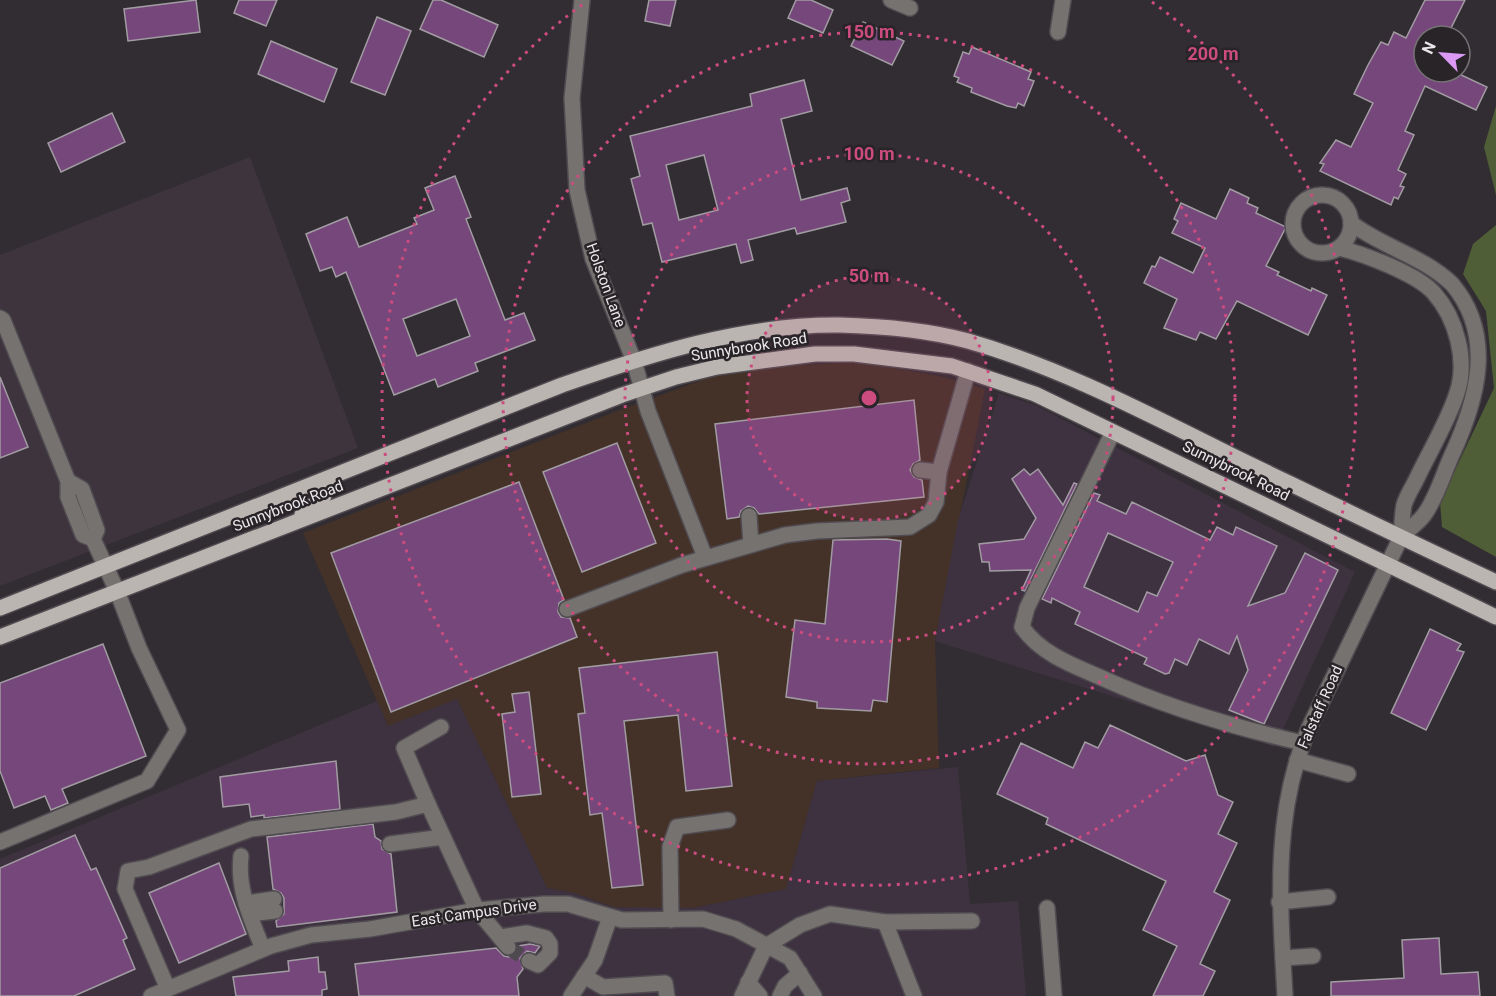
<svg xmlns="http://www.w3.org/2000/svg" width="1496" height="996" viewBox="0 0 1496 996" font-family="Roboto,sans-serif">
  <rect width="100%" height="100%" fill="#322d32"/>
  <!-- built -->
  <polygon fill="#3d343e" points="250,157 358,448 0,586 0,255"/>
  <!-- education -->
  <polygon fill="#443229" points="857,362 939,376 985,389 935,641 939,768 817,781 786,889 693,908 628,909 613,907 574,893 547,888 457,699 388,726 303,533 617,411 710,377 781,366"/>
  <!-- medical -->
  <g fill="#3e3240">
    <polygon points="999,393 1037,406 1355,572 1275,747 935,641 958,520"/>
    <polygon points="457,699 547,888 574,893 613,907 693,908 786,889 817,781 958,767 970,904 1018,901 1026,996 0,996 0,859 377,701 388,726"/>
  </g>
  <!-- green -->
  <g fill="#505e37">
    <polygon points="1496,106 1496,195 1484,147"/>
    <polygon points="1496,225 1496,557 1442,527 1440,502 1494,388 1486,311 1463,274 1473,244"/>
  </g>
  <!-- building -->
  <g fill="#76477b" stroke="#a19ca2" stroke-width="1.5" fill-rule="evenodd">
    <polygon points="196,0 200,32 128,41 124,9"/>
    <polygon points="239,0 277,0 266,26 234,13"/>
    <polygon points="433,0 441,0 498,25 484,57 420,29"/>
    <polygon points="649,0 676,0 670,26 645,21"/>
    <polygon points="796,0 811,0 833,10 823,33 788,18"/>
    <polygon points="1425,0 1465,0 1447,36 1424,36 1424,72 1455,72 1487,87 1476,110 1425,86 1405,131 1414,135 1398,170 1406,174 1400,186 1404,187 1398,199 1394,197 1391,205 1320,171 1324,164 1320,163 1336,140 1351,147 1373,103 1354,94 1368,65 1381,42 1388,45 1394,32 1406,38"/>
    <polygon points="377,17 411,31 385,95 351,82"/>
    <polygon points="863,22 904,41 892,65 851,46"/>
    <polygon points="271,41 337,69 324,102 258,74"/>
    <polygon points="972,47 1031,72 1028,79 1034,81 1024,106 1018,103 1016,108 1007,106 971,92 972,88 957,82 959,78 954,76 963,52 969,54"/>
    <path d="M 804,80 L 812,111 L 781,119 L 801,200 L 847,188 L 850,200 L 841,203 L 846,222 L 797,234 L 795,228 L 748,240 L 753,260 L 741,263 L 736,244 L 662,262 L 652,223 L 643,225 L 631,179 L 640,176 L 630,136 L 752,106 L 750,94 ZM 704,155 L 718,210 L 679,220 L 666,165 Z"/>
    <polygon points="112,113 125,142 61,172 48,143"/>
    <path d="M 455,176 L 471,217 L 466,219 L 505,320 L 524,313 L 535,340 L 475,363 L 478,371 L 438,387 L 435,379 L 394,395 L 346,272 L 336,277 L 332,267 L 320,271 L 306,234 L 347,217 L 359,247 L 417,224 L 414,218 L 434,210 L 425,188 ZM 456,299 L 470,336 L 417,356 L 403,319 Z"/>
    <polygon points="1230,189 1249,198 1247,203 1258,208 1256,213 1286,227 1266,266 1279,272 1277,275 1311,291 1312,288 1327,295 1308,335 1237,301 1216,339 1200,332 1196,340 1164,328 1177,299 1144,283 1152,266 1155,267 1160,257 1193,273 1205,248 1172,233 1178,221 1174,219 1181,203 1216,219"/>
    <polygon points="0,377 28,447 0,458"/>
    <polygon points="914,400 920,460 913,464 910,470 914,477 922,480 924,497 759,514 754,508 748,506 741,511 739,517 727,519 715,424"/>
    <polygon points="617,443 656,543 582,572 543,472"/>
    <polygon points="1024,469 1030,475 1038,469 1063,505 1074,483 1077,484 1025,591 1022,590 1031,570 990,571 989,562 982,562 979,544 1024,539 1036,518 1012,479"/>
    <polygon points="519,482 564,600 559,603 558,612 561,617 570,618 577,637 391,712 331,553"/>
    <path d="M 1094,493 L 1100,495 L 1097,501 L 1126,514 L 1132,502 L 1210,540 L 1217,527 L 1233,535 L 1236,527 L 1277,546 L 1248,606 L 1285,593 L 1305,553 L 1338,570 L 1264,724 L 1229,710 L 1248,670 L 1237,636 L 1229,654 L 1199,639 L 1187,665 L 1175,659 L 1169,673 L 1165,674 L 1144,664 L 1147,658 L 1075,624 L 1080,612 L 1052,598 L 1051,603 L 1042,599 ZM 1108,533 L 1173,562 L 1157,596 L 1147,592 L 1138,612 L 1084,587 Z"/>
    <polygon points="887,539 901,541 887,702 873,700 871,711 817,708 817,702 786,697 795,620 825,624 833,540"/>
    <polygon points="1430,629 1461,644 1457,650 1464,652 1426,730 1391,713"/>
    <polygon points="103,644 146,756 62,789 68,803 51,810 45,796 14,808 0,771 0,683"/>
    <polygon points="717,652 732,786 686,791 678,715 624,721 643,885 612,888 602,813 590,815 578,714 585,713 579,668"/>
    <polygon points="529,692 541,794 512,797 502,714 515,712 512,694"/>
    <polygon points="1110,725 1186,761 1205,755 1218,795 1233,802 1218,834 1237,843 1214,892 1230,900 1200,964 1215,971 1203,996 1153,996 1177,946 1143,930 1166,881 1046,824 1048,818 997,794 1021,743 1073,768 1085,742 1098,748"/>
    <polygon points="336,761 340,809 264,818 264,815 251,817 249,804 223,807 220,777"/>
    <polygon points="373,824 375,837 381,841 382,849 391,854 397,912 277,927 276,921 284,914 284,898 281,893 273,889 267,837"/>
    <polygon points="75,835 91,870 96,868 127,938 123,940 135,969 74,996 0,996 0,868"/>
    <polygon points="219,863 246,934 179,963 149,893"/>
    <polygon points="1439,938 1441,974 1478,972 1480,996 1331,996 1331,982 1404,978 1402,940"/>
    <polygon points="530,944 540,946 535,953 527,951 520,958 523,969 517,977 519,996 359,996 355,964 496,948 504,956 509,957 515,954 518,946"/>
    <polygon points="318,957 319,972 325,972 327,989 322,990 322,996 236,996 233,977 289,971 288,961"/>
  </g>
  <g fill="none" stroke-linecap="round" stroke-linejoin="round">
    <!-- minor-tunnel -->
    <polyline stroke="#4e494e" stroke-width="15" stroke-dasharray="15 8" stroke-linecap="butt" points="508,947 529,961"/>
    <!-- minor casing -->
    <g stroke="#504b50" stroke-width="18">
      <g id="minor">
        <polyline points="582,0 572,98 577,190 593,259 634,361 648,411 705,557"/>
        <polyline points="891,0 910,8"/>
        <polyline points="1058,32 1063,0"/>
        <circle cx="1322" cy="224" r="29"/>
        <path d="M 1351,223 C 1384,248 1421,255 1452,284 C 1496,336 1477,401 1451,457 C 1443,475 1436,499 1424,515 C 1418,523 1408,530 1401,537"/>
        <polyline points="0,318 3,320 68,481 68,497 83,535 93,539"/>
        <path d="M 1113,432 L 1027,608 L 1022,627 C 1041,654 1072,665 1102,678 C 1168,708 1232,727 1303,743"/>
        <polyline points="920,470 939,472"/>
        <polyline points="749,516 751,544"/>
        <polyline points="567,609 682,565 785,535 817,531 910,527 929,515 936,502 939,472 968,371"/>
        <polyline points="1297,760 1348,774"/>
        <polyline points="428,804 404,748 441,727"/>
        <polyline points="0,842 147,781 178,730 139,648 117,591 93,539 97,530 82,489 68,481"/>
        <polyline points="390,844 443,837"/>
        <path d="M 241,856 C 237,889 251,919 263,949"/>
        <polyline points="1279,902 1328,897"/>
        <polyline points="246,903 274,899"/>
        <polyline points="1047,908 1054,996"/>
        <polyline points="250,914 275,911"/>
        <polyline points="671,920 670,847 677,827 728,820"/>
        <polyline points="885,922 914,996"/>
        <polyline points="500,937 527,933 546,938 550,944 550,953 538,965 529,961"/>
        <polyline points="1283,958 1313,956"/>
        <polyline points="584,976 603,987 665,983 667,996"/>
        <polyline points="748,982 760,996"/>
        <polyline points="168,989 125,889 128,871 149,867 251,829 396,812 428,804 477,910 508,947"/>
        <polyline points="151,996 271,946 311,935 370,929 477,910 544,904 568,904 622,920 703,919 736,929 790,958 814,996"/>
        <polyline points="571,996 595,960 610,917"/>
        <polyline points="742,996 766,946 800,925 830,914 885,922 972,921"/>
        <polyline points="780,996 785,986 800,973"/>
        <path d="M 1285,996 C 1280,905 1272,814 1309,728 L 1401,537 C 1402,527 1402,515 1404,505 C 1407,495 1414,485 1418,476 C 1431,449 1448,421 1457,393 C 1468,360 1456,318 1434,293 C 1417,274 1364,254 1339,248"/>
      </g>
    </g>
    <!-- major casing -->
    <g stroke="#504b50" stroke-width="18">
      <g id="major">
        <polyline points="302,515 324,496 326,481"/>
        <path d="M 0,608 L 562,385 C 651,354 744,324 839,325 C 882,326 927,330 968,341 C 1062,368 1152,416 1239,459 C 1324,500 1410,542 1496,582"/>
        <polyline points="0,637 622,395 676,377 717,367 815,354 854,354 952,366 1035,394 1496,617"/>
      </g>
    </g>
    <!-- minor -->
    <use href="#minor" stroke="#757270" stroke-width="15"/>
    <!-- major -->
    <use href="#major" stroke="#bab5b0" stroke-width="15"/>
  </g>
  <!-- distance rings -->
  <circle cx="869" cy="398" r="122" fill="#cc4c7f" fill-opacity=".12"/>
  <g fill="none" stroke="#cc4c7f" stroke-width="3" stroke-dasharray="3 6">
    <circle cx="869" cy="398" r="122"/>
    <circle cx="869" cy="398" r="244"/>
    <circle cx="869" cy="398" r="366"/>
    <path d="M1152 2A487 487 0 1 1 586 2"/>
  </g>
  <g text-anchor="middle" stroke-width="5" stroke-linejoin="round" paint-order="stroke">
    <!-- street labels -->
    <g font-size="15" fill="#ebe8eb" stroke="#282428">
      <text transform="translate(606 285) rotate(70)" y="5">Holston Lane</text>
      <text transform="translate(749 347) rotate(-9)" y="5">Sunnybrook Road</text>
      <text transform="translate(1236 471) rotate(26)" y="5">Sunnybrook Road</text>
      <text transform="translate(288 506) rotate(-21)" y="5">Sunnybrook Road</text>
      <text transform="translate(1320 707) rotate(-66)" y="5">Falstaff Road</text>
      <text transform="translate(474 913) rotate(-8)" y="5">East Campus Drive</text>
    </g>
  </g>
  <circle cx="869" cy="398" r="9" fill="#cc4c7f" stroke="#282428" stroke-width="3"/>
  <g font-size="18" text-anchor="middle" font-weight="bold" fill="#cc4c7f" stroke="#282428" stroke-width="5" stroke-linejoin="round" paint-order="stroke">
    <text x="869" y="38">150 m</text>
    <text x="1213" y="60">200 m</text>
    <text x="869" y="160">100 m</text>
    <text x="869" y="282">50 m</text>
  </g>
  <!-- north arrow -->
  <g transform="translate(1442 54) rotate(295)"><circle r="28" fill="#282428" stroke="#767276" stroke-width="1.5"/>
  <path d="M0-4.5L10 22L0 15L-10 22Z" fill="#dc99f4"/>
  <text y="-9" font-size="16" font-weight="bold" text-anchor="middle" fill="#ebe8eb">N</text>
  </g>
</svg>
